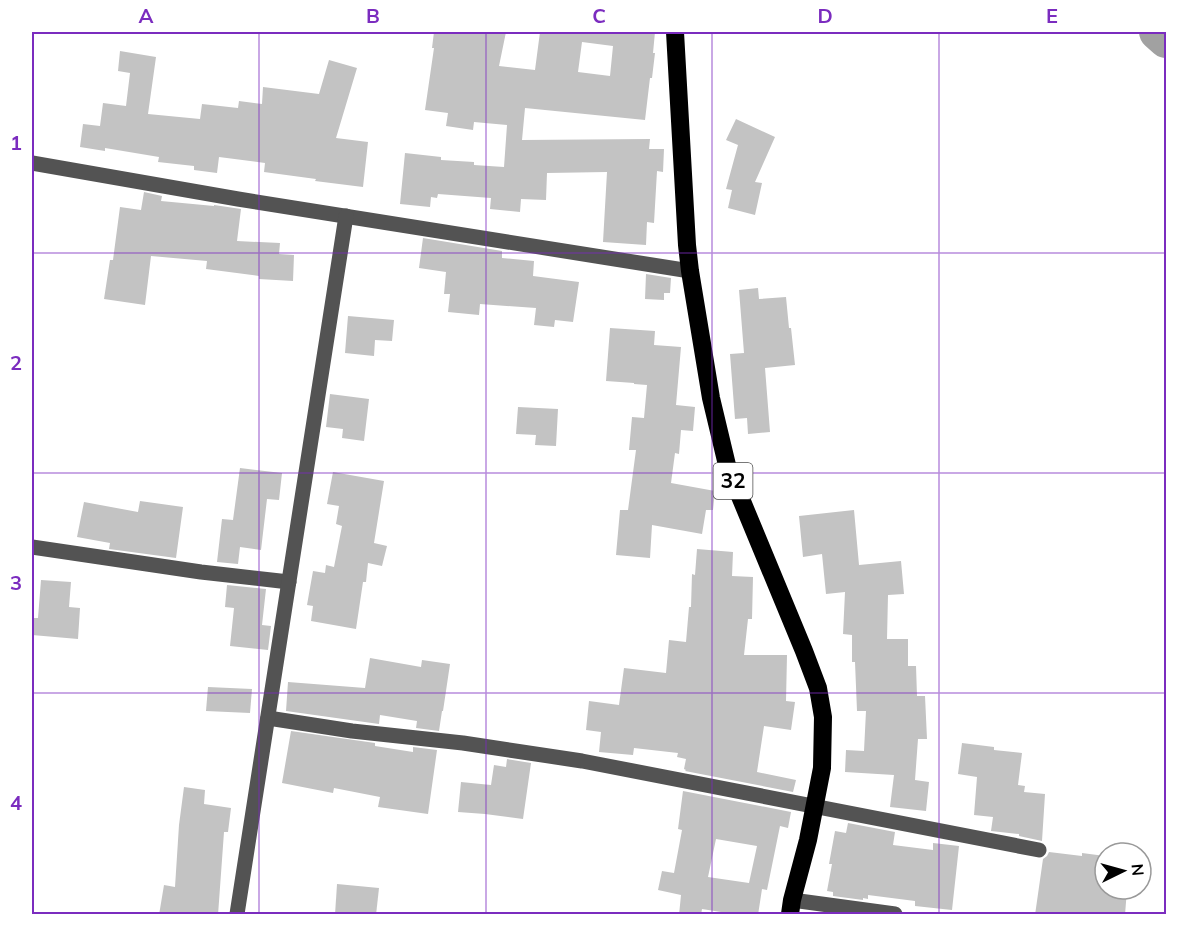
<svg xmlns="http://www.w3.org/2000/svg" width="1198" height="946" viewBox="0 0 1198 946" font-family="Mulish,sans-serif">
  <rect width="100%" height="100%" fill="#fff"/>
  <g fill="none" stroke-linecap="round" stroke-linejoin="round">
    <!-- river -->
    <polyline stroke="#a1a1a1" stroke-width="36" points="1157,32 1166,40"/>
  </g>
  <!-- building -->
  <g fill="#c3c3c3" fill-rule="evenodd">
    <path d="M 434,32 L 506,32 L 499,66 L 535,70 L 540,32 L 655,32 L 653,53 L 655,53 L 652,78 L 650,78 L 645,120 L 525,108 L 522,140 L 650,139 L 649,149 L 664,149 L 663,172 L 657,171 L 654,223 L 647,222 L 646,245 L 603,242 L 607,172 L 547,173 L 546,200 L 521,199 L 520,212 L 490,209 L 491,198 L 438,194 L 437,198 L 431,197 L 430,207 L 400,204 L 405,153 L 441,157 L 441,160 L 474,162 L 474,165 L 504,167 L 507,125 L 474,122 L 473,130 L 446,126 L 448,113 L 425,110 L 434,48 L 432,48 ZM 582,42 L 613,46 L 610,76 L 578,72 Z"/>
    <polygon points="120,51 156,57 148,114 200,119 202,104 238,108 239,101 262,104 263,87 319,94 329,60 357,68 336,138 368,142 363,187 315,181 316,179 264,172 265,163 219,157 217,173 194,170 194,166 158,162 159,157 105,148 105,151 80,147 83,124 100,126 103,103 126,106 130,73 118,71"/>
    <polygon points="736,119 775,137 755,182 762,183 755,215 728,208 732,190 726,189 738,145 726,140"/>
    <polygon points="144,192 162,196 161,201 214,206 214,205 241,209 237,241 280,243 279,254 294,255 293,281 259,279 259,276 206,269 207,261 151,256 145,305 104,299 110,260 113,260 120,207 141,210"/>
    <polygon points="423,238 502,251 502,258 534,261 533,276 579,282 573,322 555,320 554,327 534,325 536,308 480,304 479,315 448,312 450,294 444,294 446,272 419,268"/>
    <polygon points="646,274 671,278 670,293 664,293 664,300 645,299"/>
    <polygon points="758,288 759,299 786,297 789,328 791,328 795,365 765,368 770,432 748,434 747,418 735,419 730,354 744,353 739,290"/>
    <polygon points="348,316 394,320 392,341 375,340 374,356 345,353"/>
    <polygon points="610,328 655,331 654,345 681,347 676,405 695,407 693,431 681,430 679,454 675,453 671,483 715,491 713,510 706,510 702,534 652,525 650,558 616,555 620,510 628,510 636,450 629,450 632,417 644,418 647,385 634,384 634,383 606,381"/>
    <polygon points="330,394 369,399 364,441 342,438 343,429 326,427"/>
    <polygon points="518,407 558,409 556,446 535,445 536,435 516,434"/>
    <polygon points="240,468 282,473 279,500 267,499 261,550 240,547 238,564 217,562 222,519 233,520"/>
    <polygon points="333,472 384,481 374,543 387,546 382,566 368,563 366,582 363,582 356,629 311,621 313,606 307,605 313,571 325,573 326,565 334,567 342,526 336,524 339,506 327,504"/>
    <polygon points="140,501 183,507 176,558 109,549 110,543 77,537 84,502 138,512"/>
    <polygon points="854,510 859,565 901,561 904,594 888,595 887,639 908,639 908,666 916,666 917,696 925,696 927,739 918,739 915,780 929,782 926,811 890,807 894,775 845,772 846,750 864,751 866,711 857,711 855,662 852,662 852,635 843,634 845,592 826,594 822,554 803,557 799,516"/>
    <polygon points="697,549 733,552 732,576 753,577 752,619 748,619 744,655 787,655 786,701 795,702 791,730 764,726 757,772 796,780 793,792 685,771 686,770 684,769 686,759 677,757 678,753 634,748 633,755 599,752 601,732 586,730 589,701 619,705 624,668 666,673 669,640 686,642 689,607 691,607 692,574 695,575"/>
    <polygon points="41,580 71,582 69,607 80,608 78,639 32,635 32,618 38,618"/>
    <polygon points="227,585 266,589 262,625 271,626 268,650 230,646 234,608 225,607"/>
    <polygon points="370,658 421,667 422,660 450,664 443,711 442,711 439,731 416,728 417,721 380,715 379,724 286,711 288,682 365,688"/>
    <polygon points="208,687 252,689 250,713 206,711"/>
    <polygon points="291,731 375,743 375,746 413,752 413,747 437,750 428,814 378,807 380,797 334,788 333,793 282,783"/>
    <polygon points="962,743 994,747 994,750 1022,753 1018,785 1025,786 1024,792 1045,794 1042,841 1019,836 1019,834 991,831 993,817 974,815 977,777 958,774"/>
    <polygon points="507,759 531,763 523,819 485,814 458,812 461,782 491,785 494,765 506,767"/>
    <polygon points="184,787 205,790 204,804 231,808 228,832 224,832 218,915 159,915 164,885 175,887 179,825"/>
    <path d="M 683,791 L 791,812 L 788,828 L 780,826 L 767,890 L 762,889 L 758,915 L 740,915 L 702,909 L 701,915 L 679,915 L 681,895 L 658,890 L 662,871 L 674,873 L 682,830 L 678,829 ZM 716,839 L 757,846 L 749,883 L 708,877 Z"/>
    <polygon points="848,823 895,832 893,845 933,850 933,843 959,846 952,910 915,906 915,901 868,895 868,899 863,898 863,900 833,896 833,892 827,891 832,864 829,864 835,831 846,833"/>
    <polygon points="1049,852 1082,856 1082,853 1105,856 1105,889 1127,889 1125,915 1035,915 1043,859 1047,856"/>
    <polygon points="337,884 379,888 376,915 335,915"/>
  </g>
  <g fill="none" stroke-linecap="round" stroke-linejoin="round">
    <!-- minor -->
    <g stroke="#535353" stroke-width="15">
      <polyline points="32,163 238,199 690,271"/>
      <polyline points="32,547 201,572 289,582"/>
      <polyline points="268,718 352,731 463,743 582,761 1039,850"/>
      <polyline points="792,900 895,914"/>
      <polyline points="237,914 346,216"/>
    </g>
    <!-- highway -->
    <polyline stroke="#000" stroke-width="18" points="675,32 687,245 690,271 711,398 727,465 804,651 818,688 823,717 822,768 808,840 792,900 790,914"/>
  </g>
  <!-- grid -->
  <path fill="none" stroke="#7b2cbf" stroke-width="1.5" stroke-opacity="0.55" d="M 259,32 L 259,914M 486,32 L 486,914M 712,32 L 712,914M 939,32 L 939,914M 32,253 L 1166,253M 32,473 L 1166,473M 32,693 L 1166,693"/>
  <g text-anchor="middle" stroke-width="4.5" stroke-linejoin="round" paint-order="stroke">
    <!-- shield labels -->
    <rect fill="#fff" stroke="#4c4c4c" stroke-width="1.5" x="713.5" y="463" width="39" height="36" rx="4.5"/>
    <g font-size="21" font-weight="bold" fill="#000">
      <text x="733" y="488">32</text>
    </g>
  </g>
  <!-- border -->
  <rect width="1198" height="946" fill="none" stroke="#ffffff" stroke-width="66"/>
  <!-- north arrow -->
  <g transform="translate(1123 871) rotate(85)"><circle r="28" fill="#ffffff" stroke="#999999" stroke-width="1.5"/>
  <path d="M0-4.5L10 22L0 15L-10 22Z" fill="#000000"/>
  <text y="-9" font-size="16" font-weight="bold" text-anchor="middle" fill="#000000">N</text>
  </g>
  <rect x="33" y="33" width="1132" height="880" fill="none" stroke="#7b2cbf" stroke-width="2"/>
  <g font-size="20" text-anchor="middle" font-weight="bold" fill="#7b2cbf">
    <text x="146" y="23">A</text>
    <text x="373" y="23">B</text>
    <text x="599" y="23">C</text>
    <text x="825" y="23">D</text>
    <text x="1052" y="23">E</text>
    <text x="16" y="150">1</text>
    <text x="16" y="370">2</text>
    <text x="16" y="590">3</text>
    <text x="16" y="810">4</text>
  </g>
</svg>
